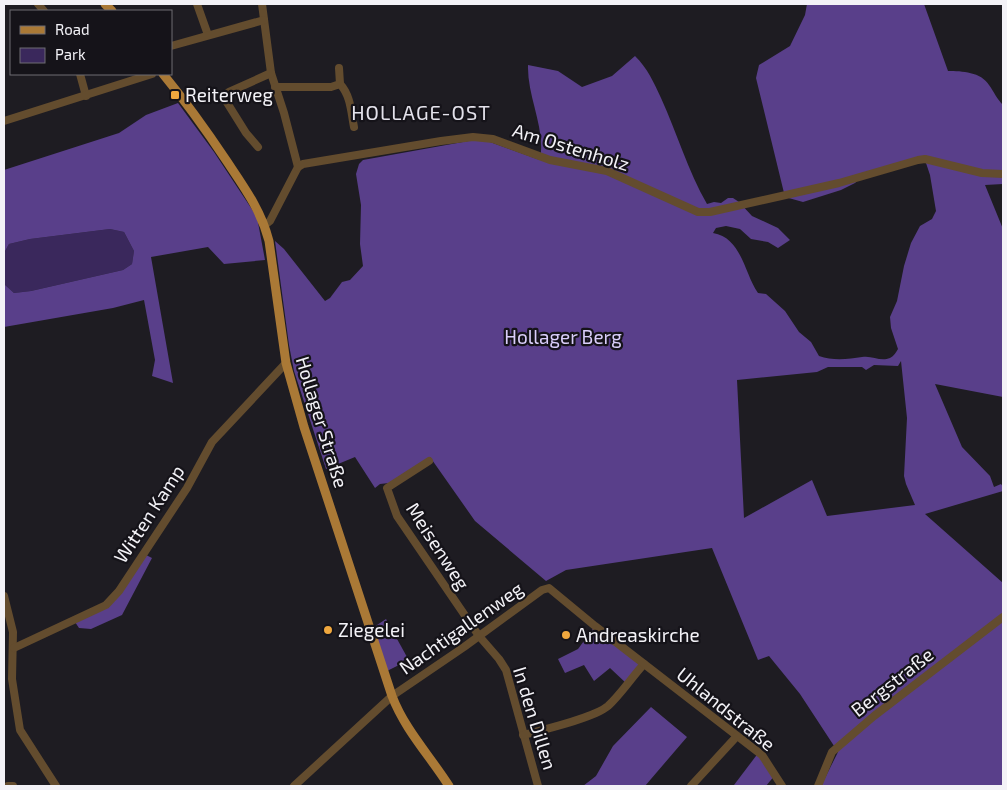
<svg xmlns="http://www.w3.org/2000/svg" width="1007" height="790" viewBox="0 0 1007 790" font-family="'Exo 2',sans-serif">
  <rect width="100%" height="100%" fill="#1e1c22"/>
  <!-- green -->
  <polygon fill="#3a285c" points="110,229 124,232 134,251 132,264 123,270 31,291 14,293 4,284 4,253 9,244 30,239"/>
  <!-- forest -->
  <g fill="#593f8a" fill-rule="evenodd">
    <path d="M 807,4 L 924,4 L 948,71 C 962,71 981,72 989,85 C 994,92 997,99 1003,105 L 1003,184 L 985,185 L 1003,229 L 1003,397 L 935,384 L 962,447 L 990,476 L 994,487 L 1001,484 L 1003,487 L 1003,491 L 925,514 L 1003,583 L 1003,786 L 821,786 L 838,752 L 800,694 L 769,656 L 758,660 L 712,548 L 566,570 L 546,581 L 475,521 L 430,457 L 389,483 L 380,484 L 375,488 L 355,457 L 326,469 L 294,371 L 289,345 L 275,241 L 284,249 L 325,301 L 330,298 L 342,282 L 350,280 L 363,266 L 360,244 L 361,205 L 356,174 L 359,164 L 363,160 L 474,140 L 490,142 L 540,160 C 546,128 527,97 528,65 L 558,71 L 582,87 L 612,76 L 635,56 C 648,69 653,81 661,98 C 677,133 688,171 707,204 L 714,202 L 721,203 L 728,198 L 733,198 L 739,202 L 752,216 L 778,228 L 790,240 L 778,248 L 768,242 L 751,239 L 740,229 L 726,226 L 716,228 L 713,233 C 742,238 744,273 758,293 L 766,294 L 785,311 L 799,332 L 811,342 L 819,356 C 833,361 849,359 862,357 C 872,355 880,362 890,358 C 894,356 896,352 898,349 L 891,328 L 890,317 L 897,301 L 904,266 L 911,243 L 920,226 L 932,219 L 936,211 L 930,175 L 925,160 L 862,176 L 855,183 L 841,190 L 803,202 L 785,197 L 756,78 L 759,65 L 790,46 L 805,15 ZM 901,361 L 907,418 L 904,476 L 906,484 L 915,505 L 827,516 L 812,480 L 744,518 L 737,380 L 817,372 L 828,367 L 862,367 L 866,370 L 874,365 L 898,366 Z"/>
    <polygon points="178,103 214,152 257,217 265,260 224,264 208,247 151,257 173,383 152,376 155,360 144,300 113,308 4,327 4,284 14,293 31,291 123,270 132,264 134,251 124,232 110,229 30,239 9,244 4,253 4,170 119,133 146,115"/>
    <polygon points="144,554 152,558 122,615 91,629 79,628 73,619 106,605"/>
    <polygon points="386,619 407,657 399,665 385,672 371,629"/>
    <polygon points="595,626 644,664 627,684 610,668 594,681 584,665 565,673 558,659 578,649"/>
    <polygon points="651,707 687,737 645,786 583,786 596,776 613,746"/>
    <polygon points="759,752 775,775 766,786 735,786 734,785"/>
  </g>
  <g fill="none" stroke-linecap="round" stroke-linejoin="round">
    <!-- minor -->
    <g stroke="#634c2e" stroke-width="8">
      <polyline points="38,4 44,11"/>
      <polyline points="197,4 208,35"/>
      <polyline points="262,4 271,73 284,113 298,167 270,221 265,225"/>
      <polyline points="171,46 264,20"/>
      <polyline points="80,74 86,96"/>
      <path d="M 340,84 C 351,96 351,112 354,127"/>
      <polyline points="275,87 331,87 340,84 339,68"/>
      <polyline points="4,121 152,74"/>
      <polyline points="258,147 246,133 226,101 225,95 229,92 271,73"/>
      <polyline points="298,167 303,164 441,141 473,137 493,139 550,160 607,171 698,212 710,212 839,183 918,160 925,159 982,173 1003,174"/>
      <polyline points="429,461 387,488 397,516 479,636 499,659 506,670 538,786"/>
      <polyline points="4,596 13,632 12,679 20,730 56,786"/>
      <polyline points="14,648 106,605 119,591 187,488 212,442 286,363"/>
      <path d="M 523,735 C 542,730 594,718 608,706 C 621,694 632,677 644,664"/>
      <polyline points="8,786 13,786"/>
      <polyline points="294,786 392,696 464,647 542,590 549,588 595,626 762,755 782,786"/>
      <polyline points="691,786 737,736"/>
      <polyline points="818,786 832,752 874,716 1003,617"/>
    </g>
    <!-- major -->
    <g stroke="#aa7936" stroke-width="9">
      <polyline points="105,4 112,11"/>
      <path d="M 163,74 C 186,102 206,130 226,160 C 244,187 261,210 269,241 L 286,363 L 304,427 L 392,696 C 405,730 430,756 449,786"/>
    </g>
  </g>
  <!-- markers -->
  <g fill="#efa73e" stroke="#151319" stroke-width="2">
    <rect x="170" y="90" width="10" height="10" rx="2.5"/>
    <circle cx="328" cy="630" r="5"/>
    <circle cx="566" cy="635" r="5"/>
  </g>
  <g text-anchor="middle" stroke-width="4.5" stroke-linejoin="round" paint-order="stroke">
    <!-- poi labels -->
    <g font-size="19" fill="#f3f2f7" stroke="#151319" text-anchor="start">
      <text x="185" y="102">Reiterweg</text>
      <text x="338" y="637">Ziegelei</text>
      <text x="576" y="642">Andreaskirche</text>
    </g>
    <!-- street labels -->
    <g font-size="19" fill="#f3f2f7" stroke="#151319">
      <text transform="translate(571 147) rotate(17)" y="7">Am Ostenholz</text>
      <text transform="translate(322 422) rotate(73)" y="7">Hollager Straße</text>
      <text transform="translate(149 514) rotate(-57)" y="7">Witten Kamp</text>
      <text transform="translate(438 546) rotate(57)" y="7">Meisenweg</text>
      <text transform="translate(461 628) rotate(-35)" y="7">Nachtigallenweg</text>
      <text transform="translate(892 682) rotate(-38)" y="7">Bergstraße</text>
      <text transform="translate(726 709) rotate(39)" y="7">Uhlandstraße</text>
      <text transform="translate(535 718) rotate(73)" y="7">In den Dillen</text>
    </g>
    <!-- park labels -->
    <g font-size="19" fill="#dacefa" stroke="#151319">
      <text x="563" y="344">Hollager Berg</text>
    </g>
    <!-- neighbourhood labels -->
    <g font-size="20" letter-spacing="1" fill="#e4e2eb" stroke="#151319">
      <text x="421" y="120">HOLLAGE-OST</text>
    </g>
  </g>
  <!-- border -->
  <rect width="1007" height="790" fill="none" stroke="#f3f2f7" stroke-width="10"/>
  <!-- legend -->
  <rect x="10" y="10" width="162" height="65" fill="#151319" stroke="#6e6c72"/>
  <rect x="20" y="26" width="25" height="8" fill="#aa7936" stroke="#6e6c72"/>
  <text x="55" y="35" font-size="15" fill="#f3f2f7">Road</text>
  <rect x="20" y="48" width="25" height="15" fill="#3a285c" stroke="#6e6c72"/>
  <text x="55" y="60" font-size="15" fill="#f3f2f7">Park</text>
</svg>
